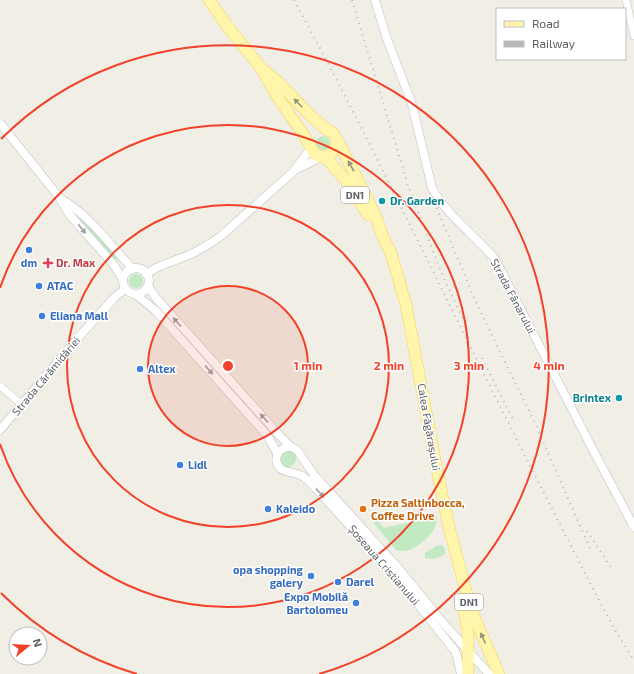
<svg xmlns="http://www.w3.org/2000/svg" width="634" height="674" viewBox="0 0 634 674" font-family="'Exo 2',sans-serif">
  <rect width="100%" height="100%" fill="#f0eee5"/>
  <!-- green -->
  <g fill="#c1e9c2">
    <circle cx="323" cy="143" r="7"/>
    <polygon points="67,206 82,218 118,258 114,261"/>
    <circle cx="136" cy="281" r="7"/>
    <circle cx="288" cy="459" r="8"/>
    <path d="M 437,516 C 436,521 436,525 434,529 C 428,540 407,557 395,549 L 373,522 L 377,520 L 384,528 Z"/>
    <path d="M 442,545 L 445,549 L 445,554 C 439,558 433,560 425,558 L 425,553 L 436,546 Z"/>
  </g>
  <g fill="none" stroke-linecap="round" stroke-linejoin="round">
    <!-- minor casing -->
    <g stroke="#babdc2" stroke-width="8">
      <g id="minor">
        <polyline points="626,0 634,36"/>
        <polyline points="0,386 21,404"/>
      </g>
    </g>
    <!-- tertiary casing -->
    <g stroke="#babdc2" stroke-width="9">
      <g id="tertiary">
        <path d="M 375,0 L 387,39 L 412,104 L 432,188 C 447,216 475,235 495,259 L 593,450 L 634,527"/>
        <polyline points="0,123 59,197 69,214 114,265 123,280"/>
        <polyline points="295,170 321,157"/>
        <path d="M 61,199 C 90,216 110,245 133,269"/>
        <circle cx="136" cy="281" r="13"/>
        <path d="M 146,274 C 160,264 176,261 191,254 C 202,249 211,243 221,236 L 293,172 L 311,148"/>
        <polyline points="148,286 156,298 280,436 291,447 297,450 314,475 400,570 444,624 489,674"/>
        <polyline points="135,294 155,310 267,435 277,453"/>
        <polyline points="0,430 76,340 115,297 125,289"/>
        <path d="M 291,447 C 280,446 271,458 280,468 C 285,473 294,472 300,475 C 303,476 306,479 308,480 L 394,574 L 455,651 L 457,656 L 461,674"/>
      </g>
    </g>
    <!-- primary casing -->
    <g stroke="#f8d256" stroke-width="12">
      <g id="primary">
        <path d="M 209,0 L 228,27 L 261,68 L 277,96 L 305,137 L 312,150 L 316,155 L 321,157 C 331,156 337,150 337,141"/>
        <polyline points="261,68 278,82 312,117 326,129 333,133 335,137 342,148 343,152 353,170 377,219 382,235 391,253 406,305 437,470 449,527 471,610 499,674"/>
        <polyline points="325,157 345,179 368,215"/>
        <polyline points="462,601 468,633 468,674"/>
      </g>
    </g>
    <!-- minor -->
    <use href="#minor" stroke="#fff" stroke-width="7"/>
    <!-- tertiary -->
    <use href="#tertiary" stroke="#fff" stroke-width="8"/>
    <!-- primary -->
    <use href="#primary" stroke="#fff5ab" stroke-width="11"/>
    <!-- rail -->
    <g stroke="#b6b7b7" stroke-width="2" stroke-dasharray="1 5" stroke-linecap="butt">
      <path d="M 294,0 C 354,110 409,223 465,336 C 510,427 556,517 603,608 L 615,630 L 634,660"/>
      <polyline points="352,0 408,185 441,272 467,328"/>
      <polyline points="432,197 478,307 534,421 592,553"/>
      <polyline points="482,358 514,421"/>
      <polyline points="587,531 612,569"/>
    </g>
  </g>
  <!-- one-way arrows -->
  <defs><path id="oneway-solid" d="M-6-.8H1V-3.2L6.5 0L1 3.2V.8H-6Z"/></defs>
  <g fill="#96957e">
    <use href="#oneway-solid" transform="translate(298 103) rotate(-134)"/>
    <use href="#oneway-solid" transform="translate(351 166) rotate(-119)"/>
    <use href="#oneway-solid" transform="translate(483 638) rotate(-114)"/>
  </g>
  <g fill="#9ea0a3">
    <use href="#oneway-solid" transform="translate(82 229) rotate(51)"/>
    <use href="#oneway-solid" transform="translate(177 322) rotate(-131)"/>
    <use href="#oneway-solid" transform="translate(209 370) rotate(48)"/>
    <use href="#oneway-solid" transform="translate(264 418) rotate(-133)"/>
    <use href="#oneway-solid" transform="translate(320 493) rotate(47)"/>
  </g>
  <!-- distance rings -->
  <circle cx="228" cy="366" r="80" fill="#f24229" fill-opacity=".12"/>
  <g fill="none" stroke="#f24229" stroke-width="2">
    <circle cx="228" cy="366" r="80"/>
    <circle cx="228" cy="366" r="161"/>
    <path d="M0 288A241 241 0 1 1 0 444"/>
    <path d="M137 674A321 321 0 0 1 1 593M1 139A321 321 0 1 1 319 674"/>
  </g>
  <!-- markers -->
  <g fill="#0f9aa8" stroke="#fff" stroke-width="1.5">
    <circle cx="382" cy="201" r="4"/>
    <circle cx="619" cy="398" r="4"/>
  </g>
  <g fill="#3f7fe0" stroke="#fff" stroke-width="1.5">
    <circle cx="29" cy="250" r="4"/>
    <circle cx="39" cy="286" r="4"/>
    <circle cx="42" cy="316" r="4"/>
    <circle cx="140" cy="369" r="4"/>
    <circle cx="180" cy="465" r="4"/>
    <circle cx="268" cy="509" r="4"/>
    <circle cx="311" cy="576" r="4"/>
    <circle cx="338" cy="582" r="4"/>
    <circle cx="356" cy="603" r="4"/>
  </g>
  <path fill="#e0444e" stroke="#fff" stroke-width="1.5" d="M46 257h4v4h4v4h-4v4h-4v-4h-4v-4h4z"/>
  <circle fill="#e8710a" stroke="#fff" stroke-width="1.5" cx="363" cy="509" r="4"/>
  <g text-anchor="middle" stroke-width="3" stroke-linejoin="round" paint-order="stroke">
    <!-- shield labels -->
    <g fill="#fff" stroke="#8e9094" stroke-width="1">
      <rect x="341" y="187" width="28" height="16" rx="3"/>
      <rect x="455" y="594" width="28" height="16" rx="3"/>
    </g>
    <g font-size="10" font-weight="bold" fill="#5d6166">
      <text x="355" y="199">DN1</text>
      <text x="469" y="606">DN1</text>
    </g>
    <!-- culture labels -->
    <g font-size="11" font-weight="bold" fill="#0d838f" stroke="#fff" text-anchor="start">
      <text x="390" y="205">Dr. Garden</text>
      <text x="611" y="402" text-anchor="end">Brintex</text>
    </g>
    <!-- shop labels -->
    <g font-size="11" font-weight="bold" fill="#366cbe" stroke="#fff" text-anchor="start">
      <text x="29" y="267" text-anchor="middle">dm</text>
      <text x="47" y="290">ATAC</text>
      <text x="50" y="320">Eliana Mall</text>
      <text x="148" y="373">Altex</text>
      <text x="188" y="469">Lidl</text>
      <text x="276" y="513">Kaleido</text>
      <text x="303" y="574" text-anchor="end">opa shopping<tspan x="303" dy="13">galery</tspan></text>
      <text x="346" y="586">Darel</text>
      <text x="348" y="601" text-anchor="end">Expo Mobilă<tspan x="348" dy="13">Bartolomeu</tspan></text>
    </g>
    <!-- health labels -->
    <g font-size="11" font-weight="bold" fill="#be3a42" stroke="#fff" text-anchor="start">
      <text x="56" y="267">Dr. Max</text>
    </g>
    <!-- street labels -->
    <g font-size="11" fill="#5d6166" stroke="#fff">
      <text transform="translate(513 296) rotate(62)" y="4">Strada Fânarului</text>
      <text transform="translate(46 376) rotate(-50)" y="4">Strada Cărămidăriei</text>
      <text transform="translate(429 427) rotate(80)" y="4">Calea Făgărașului</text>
      <text transform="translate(384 565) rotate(49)" y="4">Șoseaua Cristianului</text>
    </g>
    <!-- food labels -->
    <g font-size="11" font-weight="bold" fill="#c56008" stroke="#fff" text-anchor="start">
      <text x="371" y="507">Pizza Saltinbocca,<tspan x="371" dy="13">Coffee Drive</tspan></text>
    </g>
  </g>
  <circle cx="228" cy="366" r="6" fill="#f24229" stroke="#fff" stroke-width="2"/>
  <g font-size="12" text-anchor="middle" font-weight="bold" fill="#f24229" stroke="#fff" stroke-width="3" stroke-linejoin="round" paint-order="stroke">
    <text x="308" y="370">1 min</text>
    <text x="389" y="370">2 min</text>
    <text x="469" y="370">3 min</text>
    <text x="549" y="370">4 min</text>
  </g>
  <!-- legend -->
  <rect x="496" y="8" width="130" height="52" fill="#ffffff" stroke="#bec0c2"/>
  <rect x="504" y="21" width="20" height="6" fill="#fff5ab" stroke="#bec0c2"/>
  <text x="532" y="28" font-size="12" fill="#5d6166">Road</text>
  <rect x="504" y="41" width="20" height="6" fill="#b6b7b7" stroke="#bec0c2"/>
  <text x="532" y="48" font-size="12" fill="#5d6166">Railway</text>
  <!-- north arrow -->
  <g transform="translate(28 646) rotate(72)"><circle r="19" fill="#ffffff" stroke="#bec0c2"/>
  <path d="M0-3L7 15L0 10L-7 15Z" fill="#f24229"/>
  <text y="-6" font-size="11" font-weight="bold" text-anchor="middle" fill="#5d6166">N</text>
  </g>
</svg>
